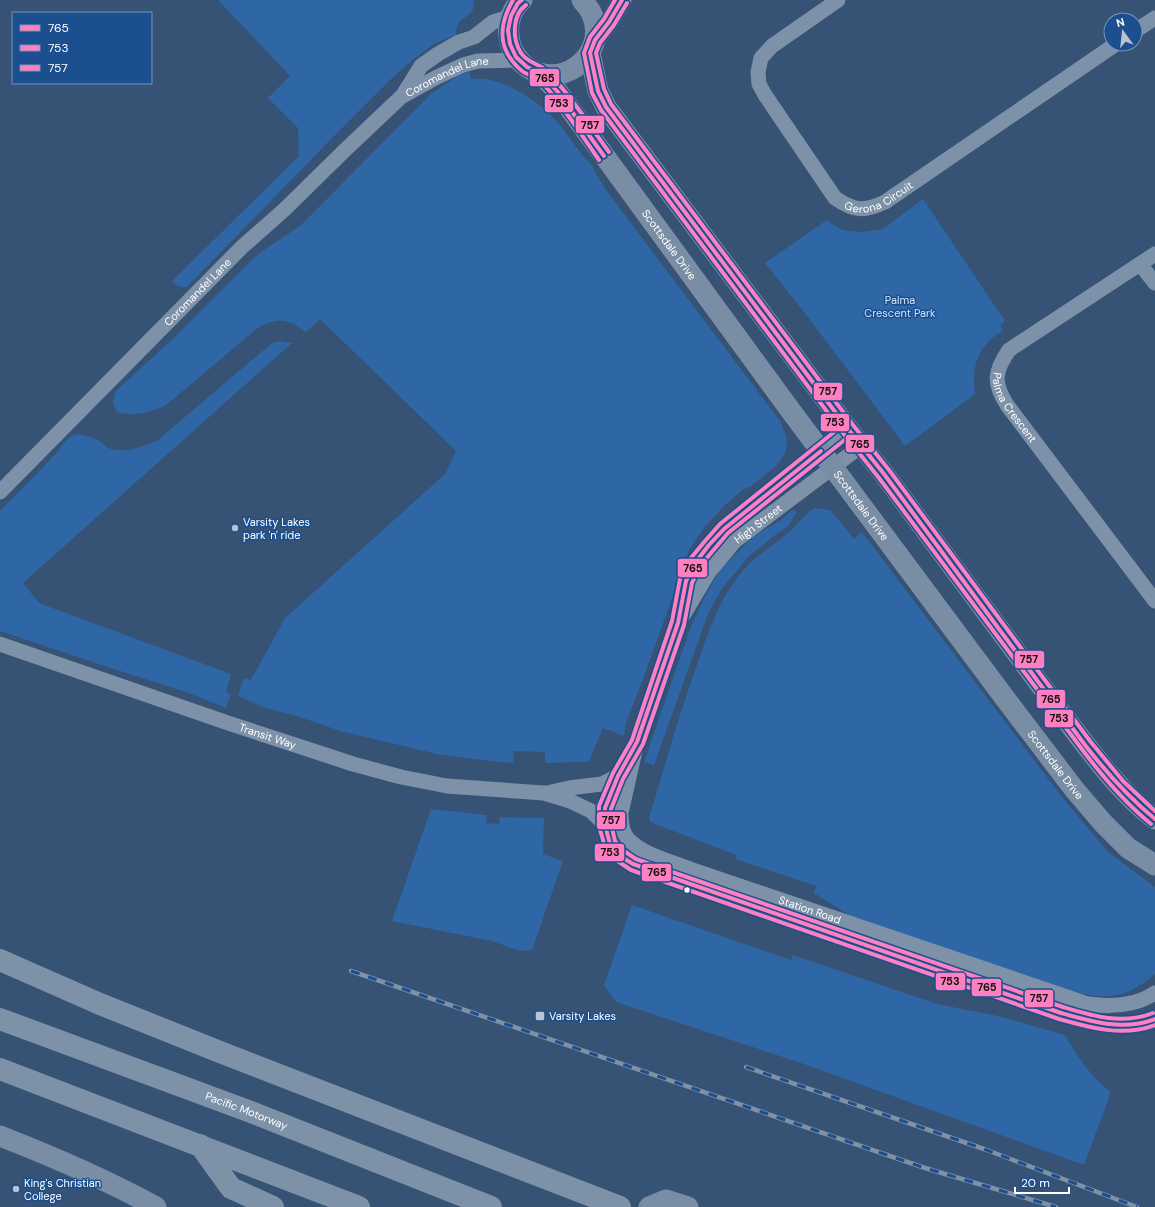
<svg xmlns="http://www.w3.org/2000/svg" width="1155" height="1207" viewBox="0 0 1155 1207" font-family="'DM Sans',sans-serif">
  <rect width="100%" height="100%" fill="#365274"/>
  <!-- green -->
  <g fill="#2f66a5">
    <path d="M 218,0 L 473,0 C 477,15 463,16 458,24 C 456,27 456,32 456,35 L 434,44 L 415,58 L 393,77 L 332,138 L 187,287 C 180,288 177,286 172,281 L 299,156 L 298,128 L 268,98 L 290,76 Z"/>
    <path d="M 469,71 L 471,79 C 477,79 484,78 490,80 C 516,86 543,105 560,125 C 571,139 580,154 593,166 L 594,171 L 606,190 L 780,421 L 786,435 L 787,447 L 785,453 L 781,460 L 775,467 L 751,486 L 742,490 L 724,506 L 703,529 L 689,550 L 645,674 L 626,723 L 624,736 L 603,728 L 590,759 L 587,762 L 584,762 L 545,763 L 545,752 L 514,751 L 513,763 L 472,759 L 437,754 L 340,731 L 297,716 L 265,708 L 238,696 L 244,678 L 251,680 L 285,618 L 445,474 L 456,451 L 320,319 L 306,332 C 289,319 278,317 259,327 L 165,406 C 150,412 133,417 117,412 L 113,403 L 115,392 L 178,334 L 258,254 L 300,226 L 432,93 L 456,77 Z"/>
    <path d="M 923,199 L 1005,321 L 1000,325 L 1003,331 C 998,334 992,337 988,342 C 975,356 972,375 975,394 L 905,446 L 804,312 L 765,263 L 827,220 L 840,229 L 850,231 L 863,232 L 883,229 Z"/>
    <path d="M 280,341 L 292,343 L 23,583 L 39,603 L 231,674 L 226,692 L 231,694 L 226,708 L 186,692 L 117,670 L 0,631 L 0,511 C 19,491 39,472 58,451 C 62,446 68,436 75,435 C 83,433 94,438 101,442 C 104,444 105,447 108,448 C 126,454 142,447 158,440 L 272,343 Z"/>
    <path d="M 814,508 L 830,510 L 837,518 L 854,539 L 862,532 L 1062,797 L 1108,852 L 1155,887 L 1155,974 C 1121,1004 1098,999 1058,987 L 849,915 L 814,893 L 816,886 L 735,859 L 736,855 L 650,822 L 649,818 C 665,766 679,713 698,662 C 710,627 722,592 748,565 C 760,553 775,544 788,533 C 798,525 803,515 814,508 Z"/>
    <polygon points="792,510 797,512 788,526 771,538 748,557 721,590 708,614 654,765 644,762 691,626 706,594 721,569 754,536 781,520"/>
    <polygon points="431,809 487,815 486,823 499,824 500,817 544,818 543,854 563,861 532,950 520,951 492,941 392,921"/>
    <path d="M 632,905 L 791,960 L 793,955 L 937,1004 L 998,1016 L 1065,1035 C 1078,1057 1090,1076 1111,1092 L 1084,1165 L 801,1063 L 616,1002 L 604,985 Z"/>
  </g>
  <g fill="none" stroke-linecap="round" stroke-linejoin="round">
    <!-- minor -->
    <g stroke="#7d92a8" stroke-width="15">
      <path id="s1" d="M 838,0 L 772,46 L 761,58 L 758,72 L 759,84 L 765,95 L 835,198 C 854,211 864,212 885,202 L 1116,44"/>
      <polyline points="1135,31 1155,18"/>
      <polyline points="403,95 421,66 438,54 459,42 474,37 493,22 511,16"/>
      <path id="s2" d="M 1155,254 L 1009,350 C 994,372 993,383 1007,405 L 1155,601"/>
      <polyline points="1140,264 1155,283"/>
      <path id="s3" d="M 848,429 L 724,529 L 709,545 L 695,563 L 686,581 L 678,623 L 637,742 L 621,813 C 621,821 622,832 628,839 C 641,854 672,862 690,869 L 1088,1004 C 1110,1007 1136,1006 1155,993"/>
      <path id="s4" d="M 0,492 L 242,247 L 285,209 L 344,151 L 401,97 L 437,77 L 463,65 L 478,61 L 519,60"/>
      <path id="s5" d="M 684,614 L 709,572 L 735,541 L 861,446"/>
      <path id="s6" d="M 0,644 L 228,723 L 353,764 L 401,777 L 447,786 L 544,793 L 570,801 L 591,811 L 605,825"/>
      <path d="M 629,757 C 621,772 610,789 605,807 C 601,823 608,844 620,855 C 632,867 659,874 676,880 L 1061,1013 C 1090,1021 1126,1033 1155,1019"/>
      <polyline points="547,793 569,788 602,784 618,776"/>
    </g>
    <!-- tertiary -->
    <polyline stroke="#7d92a8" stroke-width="19" points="595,40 609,22 622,0"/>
    <!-- secondary -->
    <g stroke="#798da4" stroke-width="21">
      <path d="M 522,0 C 512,8 507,23 509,36 C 510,46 514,55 521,62 C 556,96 612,56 591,12 C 589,8 585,4 582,0"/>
      <path d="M 590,53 L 598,91 L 606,107 L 848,429 L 884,474 L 1065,718 C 1091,752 1121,794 1155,819"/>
      <path id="s7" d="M 540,73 L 557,91 L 785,403 L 1004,697 L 1074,789 L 1103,823 L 1128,848 L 1155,865"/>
      <path d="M 0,1136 C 54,1157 105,1179 156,1207"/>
      <polyline points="649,1207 666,1200 688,1207"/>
    </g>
    <!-- motorway -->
    <g stroke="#7e92a7" stroke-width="22">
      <polyline points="0,960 100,1004 220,1052 620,1207"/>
      <path id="s8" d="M 0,1019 L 251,1112 L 491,1207"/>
      <polyline points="0,1069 359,1207"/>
      <polyline points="200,1145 231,1188 273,1207"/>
    </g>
    <!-- rail casing -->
    <g stroke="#7e92a7" stroke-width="4.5">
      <g id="rail">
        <polyline points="351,971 925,1168 1056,1207"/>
        <polyline points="746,1067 984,1149 1137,1207"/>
      </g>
    </g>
    <!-- rail -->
    <use href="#rail" stroke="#1b4f8f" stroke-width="3" stroke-dasharray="9" stroke-linecap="butt"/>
    <!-- bus-1 casing -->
    <g stroke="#1b4f8f" stroke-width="7">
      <g id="bus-1">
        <polyline points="522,0 518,3 511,16 508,30 510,44 516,57 527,67 540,73 557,91 604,156"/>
        <path d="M 590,53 L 598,91 L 606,107 L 848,429 L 884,474 L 1085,745 C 1106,772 1128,797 1155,819"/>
        <polyline points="590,53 595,40 609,22 622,0"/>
        <path d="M 821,451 L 724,529 L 709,545 L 695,563 L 686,581 L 678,623 L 637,742 L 618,776 L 605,808 L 605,825 L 610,844 L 620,856 L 633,864 L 1061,1013 C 1093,1022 1123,1031 1155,1019"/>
      </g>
    </g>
    <!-- bus-2 casing -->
    <g stroke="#1b4f8f" stroke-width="7">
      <g id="bus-2">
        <path d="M 513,0 C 498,26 497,50 522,71 C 526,74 531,75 536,78 C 542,81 548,90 553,95 C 569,116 584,138 599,160"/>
        <path d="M 615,0 L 604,19 L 590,37 L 584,53 L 592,93 L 601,110 L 843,433 L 879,478 L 1081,748 C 1102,776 1124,802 1151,824"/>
        <path d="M 844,424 L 720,524 L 705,541 L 690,559 L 680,579 L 672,621 L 632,740 L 613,773 L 599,806 L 599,826 L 605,847 L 616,860 L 631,870 L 1059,1019 C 1091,1028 1123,1037 1155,1025"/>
      </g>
    </g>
    <!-- bus-3 casing -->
    <g stroke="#1b4f8f" stroke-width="7">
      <g id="bus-3">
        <polyline points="627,3 614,25 600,43 596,53 604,89 611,104 853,425 889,470 1090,741 1123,781 1155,811"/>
        <path d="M 526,5 C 512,15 512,39 521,53 C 526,61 535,63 543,68 C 547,71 550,75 554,79 C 575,101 591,128 609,152"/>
        <path d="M 852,434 L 728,533 L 700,566 L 692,583 L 684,625 L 643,744 L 623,779 L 611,809 L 611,824 L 615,841 L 624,851 L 636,859 L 678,874 L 1063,1007 C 1093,1016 1122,1025 1153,1013"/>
      </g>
    </g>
    <!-- bus-1 -->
    <use href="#bus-1" stroke="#ff80c0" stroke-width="4"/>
    <!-- bus-2 -->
    <use href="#bus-2" stroke="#ff80c0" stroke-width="4"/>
    <!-- bus-3 -->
    <use href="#bus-3" stroke="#ff80c0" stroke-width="4"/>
  </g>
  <!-- markers -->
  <g fill="#b9c2ce" stroke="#1b4f8f" stroke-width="1.5">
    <circle cx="235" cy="528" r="4"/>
    <rect x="535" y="1011" width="10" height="10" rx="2"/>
    <circle cx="16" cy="1189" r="4"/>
  </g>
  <circle fill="#fff" stroke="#1b4f8f" stroke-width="1.5" cx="687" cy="890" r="3.5"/>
  <g text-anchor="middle" stroke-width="3" stroke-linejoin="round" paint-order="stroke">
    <!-- street labels -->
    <g font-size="11" fill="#fff" stroke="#1b4f8f">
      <text dy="4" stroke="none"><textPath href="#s4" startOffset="614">Coromandel Lane</textPath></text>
      <text dy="4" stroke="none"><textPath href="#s1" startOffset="309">Gerona Circuit</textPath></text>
      <text dy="4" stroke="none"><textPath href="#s7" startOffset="215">Scottsdale Drive</textPath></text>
      <text dy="4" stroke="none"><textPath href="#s4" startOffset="281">Coromandel Lane</textPath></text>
      <text dy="4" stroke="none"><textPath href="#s2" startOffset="240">Palma Crescent</textPath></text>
      <text dy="4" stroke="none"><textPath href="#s7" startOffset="539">Scottsdale Drive</textPath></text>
      <text dy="4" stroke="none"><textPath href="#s5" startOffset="118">High Street</textPath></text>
      <text dy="4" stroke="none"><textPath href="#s6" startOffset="283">Transit Way</textPath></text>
      <text dy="4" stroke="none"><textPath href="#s7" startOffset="863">Scottsdale Drive</textPath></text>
      <text dy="4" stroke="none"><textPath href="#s3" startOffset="689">Station Road</textPath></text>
      <text dy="4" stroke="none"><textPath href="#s8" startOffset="263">Pacific Motorway</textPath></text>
    </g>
    <!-- park labels -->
    <g font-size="11" fill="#cfe3fa" stroke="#1b4f8f">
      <text x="900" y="304">Palma<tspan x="900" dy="13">Crescent Park</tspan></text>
    </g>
    <!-- poi labels -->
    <g font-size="11" fill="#fff" stroke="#1b4f8f" text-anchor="start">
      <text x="243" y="526">Varsity Lakes<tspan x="243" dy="13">park 'n' ride</tspan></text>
      <text x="549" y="1020">Varsity Lakes</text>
      <text x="24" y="1187">King's Christian<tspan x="24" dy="13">College</tspan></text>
    </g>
  </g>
  <g stroke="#1b4f8f" stroke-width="1.5">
    <rect x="529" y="68" width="31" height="19" rx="4" fill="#ff80c0"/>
    <rect x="544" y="94" width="30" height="19" rx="4" fill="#ff80c0"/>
    <rect x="575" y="115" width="30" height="19" rx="4" fill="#ff80c0"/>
    <rect x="813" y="382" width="30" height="19" rx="4" fill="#ff80c0"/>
    <rect x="820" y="413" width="30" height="19" rx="4" fill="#ff80c0"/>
    <rect x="845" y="434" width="30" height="19" rx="4" fill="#ff80c0"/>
    <rect x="677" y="558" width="31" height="20" rx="4" fill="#ff80c0"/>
    <rect x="1014" y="650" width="31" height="19" rx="4" fill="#ff80c0"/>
    <rect x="1036" y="689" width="30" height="20" rx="4" fill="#ff80c0"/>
    <rect x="1044" y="709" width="30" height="19" rx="4" fill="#ff80c0"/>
    <rect x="596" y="811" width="30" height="19" rx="4" fill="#ff80c0"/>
    <rect x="594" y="843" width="31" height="19" rx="4" fill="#ff80c0"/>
    <rect x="641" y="863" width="31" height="19" rx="4" fill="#ff80c0"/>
    <rect x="935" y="972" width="31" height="19" rx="4" fill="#ff80c0"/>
    <rect x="971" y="978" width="31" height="19" rx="4" fill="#ff80c0"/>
    <rect x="1024" y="989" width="30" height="19" rx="4" fill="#ff80c0"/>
  </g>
  <g font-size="11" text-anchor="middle" font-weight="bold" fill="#111">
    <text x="545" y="82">765</text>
    <text x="559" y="107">753</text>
    <text x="590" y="129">757</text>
    <text x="828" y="395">757</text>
    <text x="835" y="426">753</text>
    <text x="860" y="448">765</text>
    <text x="693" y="572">765</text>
    <text x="1029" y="663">757</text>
    <text x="1051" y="703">765</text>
    <text x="1059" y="722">753</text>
    <text x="611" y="824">757</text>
    <text x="610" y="856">753</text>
    <text x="657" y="876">765</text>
    <text x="950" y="985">753</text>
    <text x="987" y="991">765</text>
    <text x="1039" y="1002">757</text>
  </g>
  <!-- legend -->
  <rect x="12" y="12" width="140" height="72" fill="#1b4f8f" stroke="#7695bc"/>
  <rect x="20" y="25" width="20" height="6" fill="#ff80c0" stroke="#7695bc"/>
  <text x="48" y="32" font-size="12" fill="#ffffff">765</text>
  <rect x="20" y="45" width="20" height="6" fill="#ff80c0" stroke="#7695bc"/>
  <text x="48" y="52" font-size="12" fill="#ffffff">753</text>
  <rect x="20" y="65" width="20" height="6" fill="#ff80c0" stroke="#7695bc"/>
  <text x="48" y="72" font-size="12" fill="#ffffff">757</text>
  <!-- north arrow -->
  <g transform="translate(1123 32) rotate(345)"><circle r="19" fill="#1b4f8f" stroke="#7695bc"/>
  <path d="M0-3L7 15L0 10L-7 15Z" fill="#b9c2ce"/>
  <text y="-6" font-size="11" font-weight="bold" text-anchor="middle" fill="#ffffff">N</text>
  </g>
  <!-- scale -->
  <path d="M1015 1187v6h54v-6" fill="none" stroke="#ffffff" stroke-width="2"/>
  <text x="1021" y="1187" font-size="12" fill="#ffffff" stroke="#1b4f8f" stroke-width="3" paint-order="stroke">20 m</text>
</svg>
